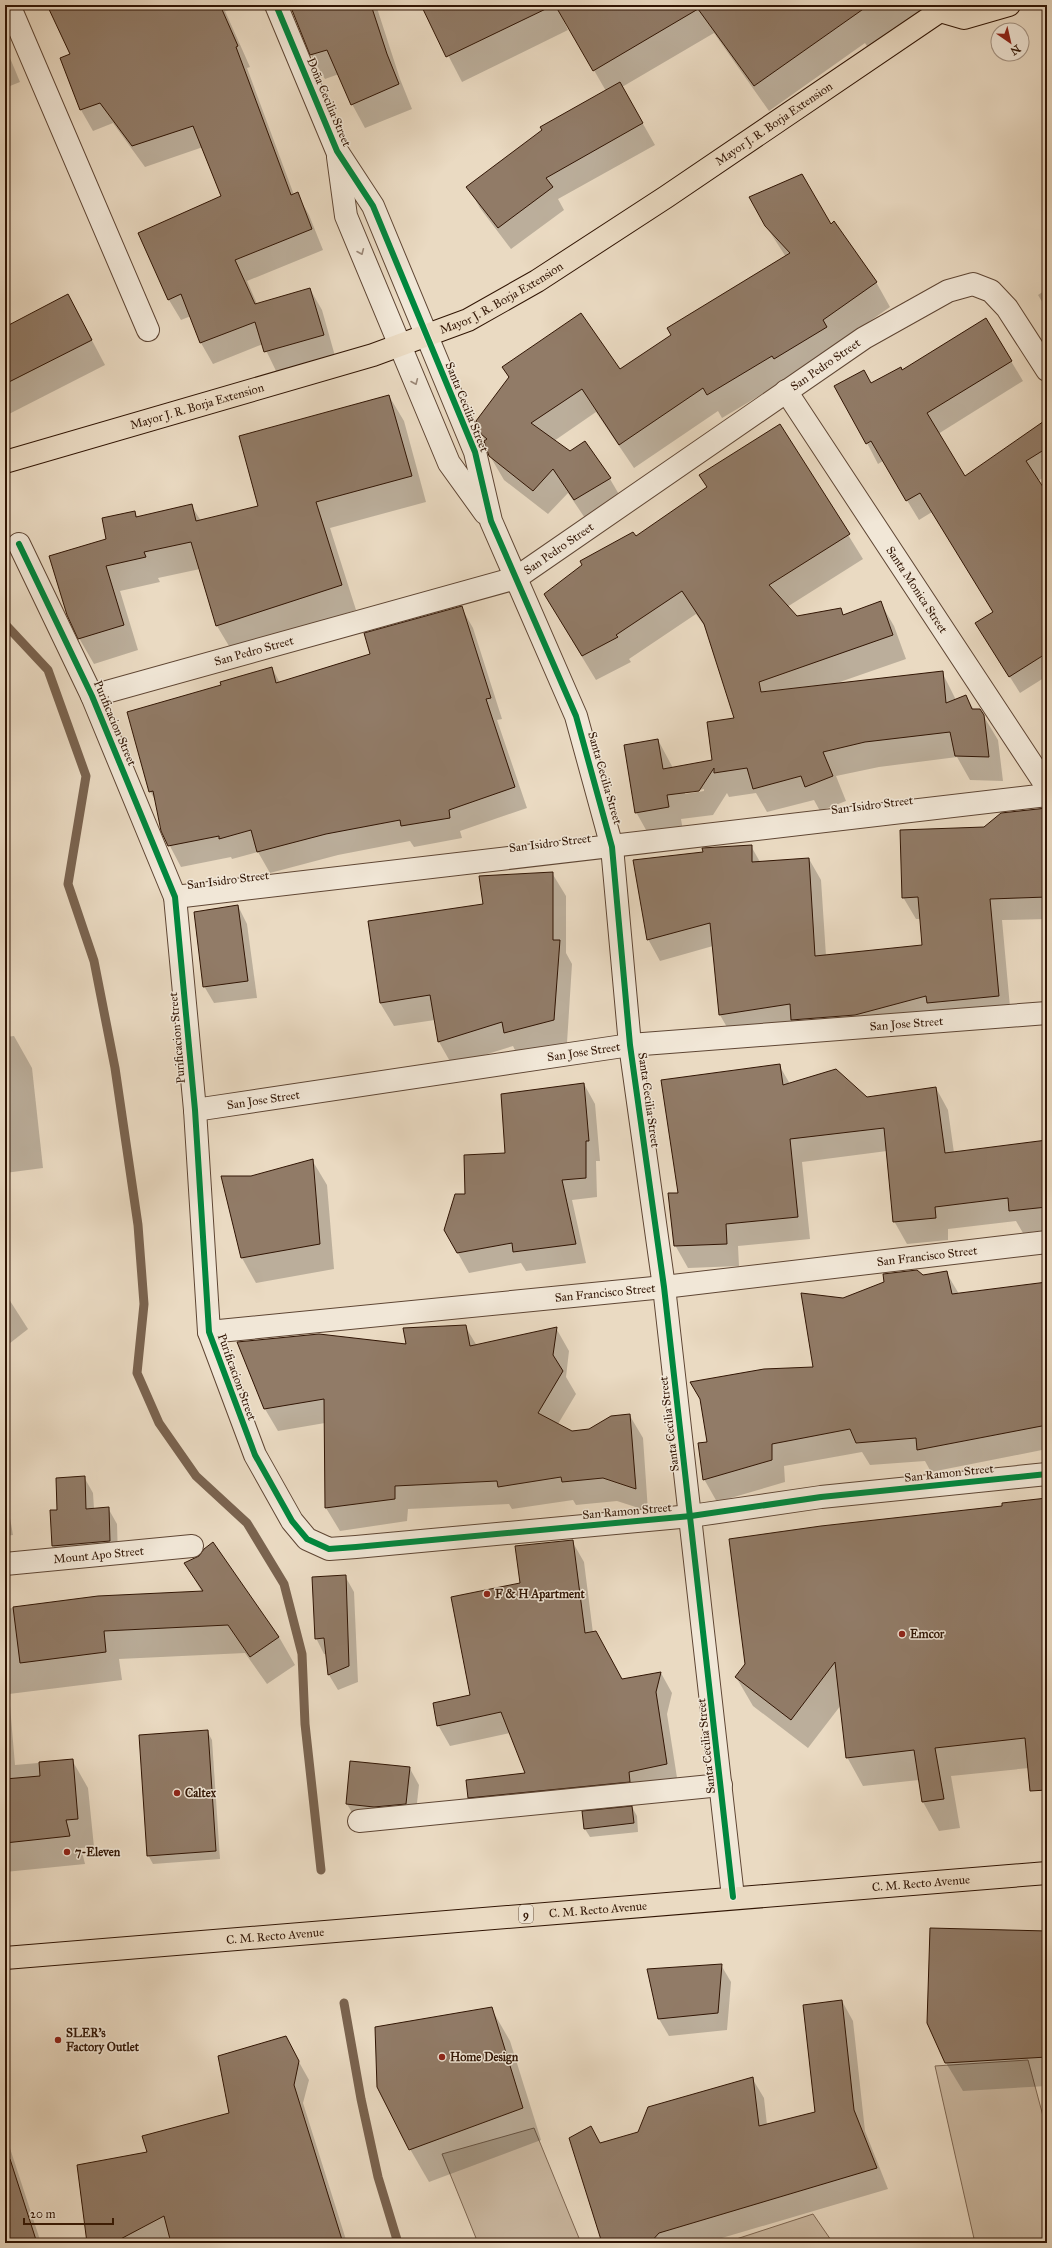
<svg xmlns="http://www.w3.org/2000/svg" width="1052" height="2248" viewBox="0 0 1052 2248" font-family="'IM FELL Great Primer',serif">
  <rect width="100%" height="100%" fill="#eadac2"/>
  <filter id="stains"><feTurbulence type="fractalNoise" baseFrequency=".005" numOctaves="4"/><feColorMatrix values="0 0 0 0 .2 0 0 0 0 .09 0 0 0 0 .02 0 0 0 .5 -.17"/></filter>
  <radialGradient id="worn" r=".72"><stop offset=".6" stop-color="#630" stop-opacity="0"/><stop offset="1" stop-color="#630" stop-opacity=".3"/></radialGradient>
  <!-- green -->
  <g fill="#cbb9a2" stroke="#7e6753">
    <polygon points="1028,2060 1047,2131 1047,2243 975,2243 935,2066"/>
    <polygon points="534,2128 581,2243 478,2243 442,2154"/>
    <polygon points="813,2214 833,2243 724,2243"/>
  </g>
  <!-- shadow -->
  <g fill="#0003" fill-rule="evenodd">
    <polygon points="48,5 227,5 229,10 225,11 250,67 247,68 294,195 297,194 309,215 323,250 247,281 257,304 310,289 322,310 335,356 277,373 263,344 213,364 201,343 191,316 181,320 169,300 140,233 222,197 203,147 145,167 113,123 93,131 81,110 61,58 72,54"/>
    <polygon points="291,5 376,5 400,79 412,109 365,128 352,104 339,74 325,79 311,55"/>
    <polygon points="422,5 556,5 568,30 462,82"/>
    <polygon points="606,5 934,5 869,49 865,43 769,111 714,33 622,87 655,145 558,199 564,210 511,249 480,208 468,187 606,91 569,27"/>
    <polygon points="5,46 20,82 5,88"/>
    <polygon points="830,225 876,282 890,307 786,380 722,418 718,411 634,468 596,412 554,441 610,479 624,503 589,524 568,493 548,514 504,480 490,456 482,434 509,378 503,367 620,371 786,257 766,226"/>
    <polygon points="1047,289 1047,310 1038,295"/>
    <polygon points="68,295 105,365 9,414 5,407 5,328"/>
    <polygon points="1011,361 1023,381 938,434 964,478 1047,421 1047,475 1038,481 1047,494 1047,577 932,512 919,520 883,461 878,464 867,443 871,384 902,371"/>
    <polygon points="389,396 404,421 426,502 330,528 356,610 232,651 217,626 200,569 158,578 160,582 120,591 138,650 94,664 79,638 108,539 134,512 138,518 191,505 201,521 260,507"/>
    <path d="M 780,425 L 863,559 L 787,607 L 797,617 L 840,609 L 844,616 L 880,602 L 894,626 L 906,659 L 837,683 L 942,672 L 956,700 L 966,696 L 974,710 L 983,715 L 998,740 L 1003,781 L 970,780 L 957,757 L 879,767 L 836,776 L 846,801 L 820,811 L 814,800 L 767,812 L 756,793 L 729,797 L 727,793 L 713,815 L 681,819 L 683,831 L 650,837 L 636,812 L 658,740 L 673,768 L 714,761 L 735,719 L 708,631 L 696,614 L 629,659 L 631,662 L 596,680 L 559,619 L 636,538 L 708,488 ZM 704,789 L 704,791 L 685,794 L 685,792 Z"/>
    <polygon points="1011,602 1047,659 1047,676 1020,693 987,641"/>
    <polygon points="461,607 473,628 502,719 497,720 527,808 460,831 462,838 414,847 410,841 338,855 270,873 258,852 232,859 231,857 181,867 162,831 157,804 150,791 222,685 272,668 280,683 371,654"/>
    <polygon points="1047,809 1047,919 1002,920 1011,1018 732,1036 720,1015 713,946 660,961 648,939 751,846 760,862 809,859 821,880 826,956 923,946 921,919 916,919 903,897 984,828"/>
    <polygon points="552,873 566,896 566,953 572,964 567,1043 518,1056 513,1046 452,1065 439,1042 435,1020 394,1026 380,1003 484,904"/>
    <polygon points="238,906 247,924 257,998 214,1003 204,986"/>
    <polygon points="14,1036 32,1068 43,1168 5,1173 5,1037"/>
    <polygon points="779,1065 790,1084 867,1098 936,1088 948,1110 954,1153 1047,1141 1047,1230 1023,1233 1016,1221 948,1229 948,1240 907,1244 894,1221 887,1151 802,1162 810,1239 738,1246 739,1266 688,1268 675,1245 679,1195"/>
    <polygon points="584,1084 595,1104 600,1161 596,1161 597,1197 572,1200 586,1263 526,1271 521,1263 469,1273 445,1230 466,1195 506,1154"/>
    <polygon points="312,1160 327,1185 334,1269 256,1283 242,1258 251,1177"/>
    <polygon points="946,1272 959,1294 1047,1283 1047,1449 931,1472 925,1461 870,1465 862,1452 784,1466 785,1482 717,1502 704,1479 708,1443 814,1368 843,1299 923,1276"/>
    <polygon points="5,1293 28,1329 5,1347"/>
    <polygon points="465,1326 477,1346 556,1328 569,1351 566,1377 576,1394 558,1424 572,1432 589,1430 630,1416 643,1438 648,1511 617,1501 576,1505 573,1500 512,1509 509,1504 408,1509 407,1521 340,1531 326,1508 325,1423 278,1431 265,1409 407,1345"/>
    <polygon points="84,1477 93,1493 94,1509 108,1508 117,1524 118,1557 62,1561 53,1546 58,1511"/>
    <polygon points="5,1490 13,1535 5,1536"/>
    <polygon points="1047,1500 1047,1796 1029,1768 951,1776 960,1828 939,1831 923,1802 919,1780 863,1786 847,1757 841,1705 808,1748 753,1706 736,1677 1003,1507"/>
    <polygon points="572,1541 584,1562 593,1633 622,1680 661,1673 672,1693 667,1714 678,1784 481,1818 469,1797 527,1774 510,1733 450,1746 438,1725 471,1696 521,1583"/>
    <polygon points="213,1544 279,1637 295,1665 267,1684 245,1653 119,1659 122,1680 9,1694 15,1765 72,1760 88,1788 94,1847 81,1848 85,1864 5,1872 5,1609 98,1597 202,1592 185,1563 200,1557"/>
    <polygon points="345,1576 354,1592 358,1682 338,1690 329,1675 327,1654 324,1654 316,1638"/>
    <polygon points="207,1731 212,1740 220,1859 153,1864 148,1855"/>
    <polygon points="409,1767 419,1785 415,1821 357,1821 347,1804"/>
    <polygon points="632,1807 637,1816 638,1832 590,1837 585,1829"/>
    <polygon points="1047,1932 1047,2086 963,2091 946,2063"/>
    <polygon points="721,1965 731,1982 727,2030 669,2036 659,2019 649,1970"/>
    <polygon points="842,2001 853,2021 865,2131 888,2189 705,2243 603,2243 600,2144 639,2133 752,2078 764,2098 767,2125 816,2113"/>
    <polygon points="491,2008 510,2041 541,2140 429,2182 410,2149"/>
    <polygon points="295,2055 309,2080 303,2103 347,2243 172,2243 171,2236 157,2243 88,2243 148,2153 230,2114"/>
    <polygon points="5,2133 41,2243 5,2243"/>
  </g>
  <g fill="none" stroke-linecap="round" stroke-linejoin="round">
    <!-- stream -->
    <g stroke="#7a634f" stroke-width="9">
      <polyline points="5,624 48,670 86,776 68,884 94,961 115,1068 138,1225 144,1304 137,1373 159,1423 196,1476 247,1523 284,1584 302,1654 305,1724 321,1870"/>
      <polyline points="344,2003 361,2099 378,2177 398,2243"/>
    </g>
  </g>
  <!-- building -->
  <g fill="#917b67" stroke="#311504">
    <polygon points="47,5 220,5 238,46 236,47 291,195 298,192 312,229 235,260 255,304 310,288 324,335 264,352 255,322 200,343 181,294 168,300 138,233 221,196 193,126 132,146 100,103 80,110 60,58 70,54"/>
    <polygon points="290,5 371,5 387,54 399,84 351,105 327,50 310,55"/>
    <polygon points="421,5 554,5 446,57"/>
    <polygon points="555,5 869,5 754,86 698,9 593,71"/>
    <polygon points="620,82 643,123 546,178 553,187 498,228 466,187 542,130 540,127"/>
    <polygon points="802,174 831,224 834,221 877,282 823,320 827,327 774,359 772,356 707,395 703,388 619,445 582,389 531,423 570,451 585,441 611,478 574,500 553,469 533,491 489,456 484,441 487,439 481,434 476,421 509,377 502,367 581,313 620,369 671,335 667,328 790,253 765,226 749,197"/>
    <polygon points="68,294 92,340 5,384 5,327"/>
    <polygon points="986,318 1012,361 927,413 965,476 1047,419 1047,448 1026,461 1047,493 1047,653 1009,677 975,623 993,612 920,493 906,501 871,441 866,444 834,386 864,370 871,383 901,367 902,370"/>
    <polygon points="389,395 412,476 316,502 342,585 216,626 191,542 144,552 146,557 106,566 124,625 78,639 67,615 49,556 106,539 102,518 135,511 136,517 192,504 196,521 258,506 239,436"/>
    <polygon points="780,424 850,534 769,585 797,616 841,608 843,615 881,601 893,635 759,682 761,692 943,671 946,703 966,695 972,709 980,709 984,715 989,757 955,756 950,732 865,742 823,752 833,776 805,787 801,776 753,789 747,768 714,773 714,768 699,791 667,795 669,807 635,813 624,745 658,739 663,769 712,760 707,722 734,718 704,624 682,591 616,635 618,637 582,656 544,594 582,565 580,561 633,532 636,536 707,487 699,475"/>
    <polygon points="462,606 491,698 486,699 515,787 449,810 450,818 401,826 400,820 326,834 257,852 251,830 219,839 219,836 168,846 161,831 153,791 149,792 127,712 221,685 220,682 272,667 276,683 370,654 364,633"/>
    <polygon points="1047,808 1047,897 990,899 999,996 927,1003 926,996 855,1015 791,1020 790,1004 719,1015 710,923 647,940 633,860 703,852 702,848 752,845 752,862 809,858 815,956 922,945 918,897 902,898 900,830 984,827 1001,813"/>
    <polygon points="553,872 553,940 560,940 554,1020 504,1033 502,1022 438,1042 430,995 380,1003 368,921 483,904 479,876"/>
    <polygon points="238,905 248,981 203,987 194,912"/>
    <polygon points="780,1064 783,1085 836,1069 867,1097 936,1087 945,1153 1047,1140 1047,1207 1009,1211 1008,1198 935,1207 936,1218 893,1222 884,1128 790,1139 798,1217 726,1224 727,1244 674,1246 668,1193 678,1193 661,1080"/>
    <polygon points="584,1083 589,1141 586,1141 586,1178 562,1180 576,1244 513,1252 512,1243 457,1253 444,1230 455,1194 465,1194 464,1155 505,1153 501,1094"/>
    <polygon points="313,1159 320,1244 241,1258 221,1176 251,1176"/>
    <polygon points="917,1270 923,1275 947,1271 952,1294 1047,1282 1047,1425 917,1450 916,1438 856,1443 850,1429 772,1444 772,1460 703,1480 698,1443 707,1442 700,1399 690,1382 764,1369 813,1367 801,1293 843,1298 884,1282 883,1274"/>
    <polygon points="466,1325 470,1346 557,1327 553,1355 563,1371 538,1413 572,1431 589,1429 611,1416 630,1414 636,1489 603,1478 562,1482 561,1477 498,1487 497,1481 395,1486 395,1499 325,1508 324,1399 264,1409 237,1342 319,1334 406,1344 403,1328"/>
    <polygon points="85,1476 86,1509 109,1507 110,1541 52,1546 50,1510 57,1510 56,1478"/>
    <polygon points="1047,1498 1047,1790 1030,1791 1025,1738 935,1748 944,1799 922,1802 914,1750 846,1758 835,1662 791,1720 735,1677 745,1664 729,1539 821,1526 1002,1506 1002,1503"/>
    <polygon points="573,1540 585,1633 596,1631 622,1679 661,1672 656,1692 667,1764 629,1772 630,1782 468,1798 466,1780 525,1773 501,1712 437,1726 433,1703 470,1695 451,1597 520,1583 515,1546"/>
    <polygon points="213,1542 279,1637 250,1657 228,1625 104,1631 106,1652 20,1663 13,1607 98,1596 203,1591 184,1563 199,1556 204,1549"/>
    <polygon points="346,1575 349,1666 328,1675 324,1638 315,1639 312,1577"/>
    <polygon points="208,1730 216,1851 147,1856 139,1735"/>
    <polygon points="73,1759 78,1819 66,1820 70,1836 5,1843 5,1779 40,1776 39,1762"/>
    <polygon points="350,1761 410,1767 406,1804 374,1807 346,1804"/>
    <polygon points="632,1806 634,1823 584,1829 582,1811"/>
    <polygon points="930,1928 1047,1931 1047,2057 945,2063 927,2023"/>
    <polygon points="722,1964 718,2013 658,2019 647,1969"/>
    <polygon points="842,2000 854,2110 877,2168 659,2233 650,2243 602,2243 569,2138 591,2126 600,2143 638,2132 648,2107 753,2077 759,2126 815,2112 803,2005"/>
    <polygon points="492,2007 523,2108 409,2150 377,2087 375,2027"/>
    <polygon points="286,2036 299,2061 294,2085 343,2243 171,2243 164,2216 113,2243 87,2243 77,2165 147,2152 142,2136 229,2113 218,2056"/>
    <polygon points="10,2159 37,2243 5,2243 5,2160"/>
  </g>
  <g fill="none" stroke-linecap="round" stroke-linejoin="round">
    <!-- minor casing -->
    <g stroke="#5f4634" stroke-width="24">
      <g id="minor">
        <polyline points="9,5 148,330"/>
        <polyline points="276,5 337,151 373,206 475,452 491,521 576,716 612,847 630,1045 664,1287 733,1897"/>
        <polyline points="338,157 346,216 449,463 485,513"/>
        <path id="s1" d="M 786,391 L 1047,787"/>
        <polyline points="19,544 92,696 175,897 195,1110 209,1332 255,1455 292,1521 307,1539 329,1549 356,1547 691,1516 821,1497 1047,1474"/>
        <path id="s2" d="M 92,696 L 516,578 L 864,338 L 948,291 L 973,284 L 991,291 L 1007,308 L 1047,370"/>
        <polyline points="175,897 1047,795"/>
        <path id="s3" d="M 195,1110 L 630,1045 L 1047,1013"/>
        <path id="s4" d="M 209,1332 L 664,1287 L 1047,1242"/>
        <path id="s5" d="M 5,1564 L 192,1546"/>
        <polyline points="359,1821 721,1785"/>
      </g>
    </g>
    <!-- primary casing -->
    <g stroke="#311504" stroke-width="24">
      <g id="primary">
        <polyline points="940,11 964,18 1009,5"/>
        <path id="s6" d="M 5,462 L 373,355 L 468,320 L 537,281 L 666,197 L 940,11 L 945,5"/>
      </g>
    </g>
    <!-- trunk casing -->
    <g stroke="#311504" stroke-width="24">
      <g id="trunk">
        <path id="s7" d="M 5,1958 L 1047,1873"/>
      </g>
    </g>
    <!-- minor -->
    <use href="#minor" stroke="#f1e7d7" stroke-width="22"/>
    <!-- primary -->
    <use href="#primary" stroke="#eadac2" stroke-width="22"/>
    <!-- trunk -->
    <use href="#trunk" stroke="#eadac2" stroke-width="22"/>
    <!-- cycleway casing -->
    <g stroke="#f1e7d7" stroke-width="8">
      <g id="cycleway">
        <polyline points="276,5 337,151 373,206 475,452 491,521 576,716 612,847 630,1045 664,1287 733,1897"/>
        <polyline points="19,544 92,696 175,897 195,1110 209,1332 255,1455 292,1521 307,1539 329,1549 356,1547 691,1516 821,1497 1047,1474"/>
      </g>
    </g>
    <!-- cycleway -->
    <use href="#cycleway" stroke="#00873e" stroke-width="6"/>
  </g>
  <!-- one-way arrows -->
  <defs><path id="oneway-chevron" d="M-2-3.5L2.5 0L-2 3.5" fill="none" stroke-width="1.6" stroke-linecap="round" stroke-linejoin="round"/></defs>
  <g stroke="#9b8878">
    <use href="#oneway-chevron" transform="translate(361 252) rotate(67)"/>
    <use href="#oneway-chevron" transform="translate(415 382) rotate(67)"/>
  </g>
  <!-- markers -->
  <g fill="#8f2418" stroke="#f1e7d7" stroke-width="1.5">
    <circle cx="487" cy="1594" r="4"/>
    <circle cx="902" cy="1634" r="4"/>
    <circle cx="177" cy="1793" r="4"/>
    <circle cx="67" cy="1852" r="4"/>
    <circle cx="58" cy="2040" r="4"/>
    <circle cx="442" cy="2057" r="4"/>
  </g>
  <g text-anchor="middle" stroke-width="3" stroke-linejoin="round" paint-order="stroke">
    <!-- shield labels -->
    <rect fill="#f1e7d7" stroke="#6b5443" stroke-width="1" x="519" y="1905" width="14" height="18" rx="3"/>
    <g font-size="11" font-weight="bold" fill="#311504">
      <text x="526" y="1918">9</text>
    </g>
    <!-- street labels -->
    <g font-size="12" fill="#311504" stroke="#f1e7d7">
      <text transform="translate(329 102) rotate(67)" y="4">Doña Cecilia Street</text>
      <text dy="4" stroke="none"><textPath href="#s6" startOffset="848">Mayor J. R. Borja Extension</textPath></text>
      <text dy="4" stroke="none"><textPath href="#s6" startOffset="524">Mayor J. R. Borja Extension</textPath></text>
      <text dy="4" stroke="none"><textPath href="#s2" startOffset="816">San Pedro Street</textPath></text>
      <text dy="4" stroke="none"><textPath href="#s6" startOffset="200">Mayor J. R. Borja Extension</textPath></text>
      <text transform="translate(467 407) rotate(68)" y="4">Santa Cecilia Street</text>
      <text dy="4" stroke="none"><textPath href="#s2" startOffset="492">San Pedro Street</textPath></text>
      <text dy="4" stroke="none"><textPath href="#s1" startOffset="238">Santa Monica Street</textPath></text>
      <text dy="4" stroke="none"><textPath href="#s2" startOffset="168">San Pedro Street</textPath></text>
      <text transform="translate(115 723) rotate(67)" y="4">Purificacion Street</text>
      <text transform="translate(605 778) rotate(74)" y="4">Santa Cecilia Street</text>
      <text transform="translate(872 805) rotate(-7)" y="4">San Isidro Street</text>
      <text transform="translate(550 843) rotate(-7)" y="4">San Isidro Street</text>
      <text transform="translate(228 880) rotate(-7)" y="4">San Isidro Street</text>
      <text dy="4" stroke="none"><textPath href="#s3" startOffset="717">San Jose Street</textPath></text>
      <text transform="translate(177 1038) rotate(-95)" y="4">Purificacion Street</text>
      <text dy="4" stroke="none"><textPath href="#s3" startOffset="393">San Jose Street</textPath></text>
      <text dy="4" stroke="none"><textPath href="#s3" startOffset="69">San Jose Street</textPath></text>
      <text transform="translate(649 1100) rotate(82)" y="4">Santa Cecilia Street</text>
      <text dy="4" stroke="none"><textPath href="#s4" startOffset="722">San Francisco Street</textPath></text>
      <text dy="4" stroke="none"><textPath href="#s4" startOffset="398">San Francisco Street</textPath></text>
      <text transform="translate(237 1377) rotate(70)" y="4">Purificacion Street</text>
      <text transform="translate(669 1424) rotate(-97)" y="4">Santa Cecilia Street</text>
      <text transform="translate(949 1473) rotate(-6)" y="4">San Ramon Street</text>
      <text transform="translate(627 1511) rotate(-5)" y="4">San Ramon Street</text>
      <text dy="4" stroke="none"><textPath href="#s5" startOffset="94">Mount Apo Street</textPath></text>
      <text transform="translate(706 1746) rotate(-96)" y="4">Santa Cecilia Street</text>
      <text dy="4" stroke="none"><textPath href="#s7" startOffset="919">C. M. Recto Avenue</textPath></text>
      <text dy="4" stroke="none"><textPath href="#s7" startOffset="595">C. M. Recto Avenue</textPath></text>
      <text dy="4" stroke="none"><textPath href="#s7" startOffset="271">C. M. Recto Avenue</textPath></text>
    </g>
    <!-- poi labels -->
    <g font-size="12" font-weight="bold" fill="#311504" stroke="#f1e7d7" text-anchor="start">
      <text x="495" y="1598">F &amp; H Apartment</text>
      <text x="910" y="1638">Emcor</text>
      <text x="185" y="1797">Caltex</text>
      <text x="75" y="1856">7-Eleven</text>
      <text x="66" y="2037">SLER’s<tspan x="66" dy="14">Factory Outlet</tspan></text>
      <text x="450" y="2061">Home Design</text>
    </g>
  </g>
  <!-- margin -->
  <rect width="1052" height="2248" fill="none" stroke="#eadac2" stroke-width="20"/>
  <rect x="6" y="6" width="1040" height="2236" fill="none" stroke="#311504" stroke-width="2"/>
  <rect x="10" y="10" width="1032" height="2228" fill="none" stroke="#311504"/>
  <!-- north arrow -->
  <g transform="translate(1010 42) rotate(146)"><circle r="19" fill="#f1e7d7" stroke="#a49383"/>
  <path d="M0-3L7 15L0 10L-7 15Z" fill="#8f2418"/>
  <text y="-6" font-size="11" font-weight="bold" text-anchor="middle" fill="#311504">N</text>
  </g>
  <!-- scale -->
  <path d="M24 2218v6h89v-6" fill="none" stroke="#311504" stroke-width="2"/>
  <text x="30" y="2218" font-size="12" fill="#311504" stroke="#f1e7d7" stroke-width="3" paint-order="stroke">20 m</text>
  <rect width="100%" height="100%" filter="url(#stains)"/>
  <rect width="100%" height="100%" fill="url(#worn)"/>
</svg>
